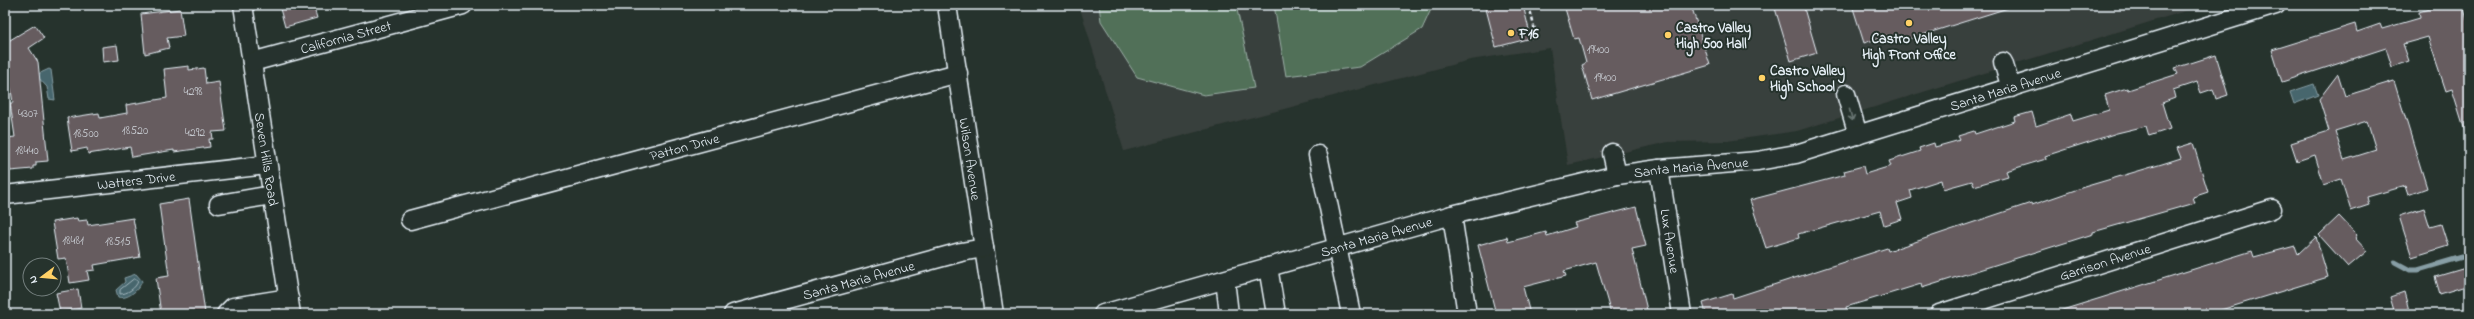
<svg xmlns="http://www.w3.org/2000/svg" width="2474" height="319" viewBox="0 0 2474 319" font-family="'Indie Flower',sans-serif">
  <rect width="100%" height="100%" fill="#26332d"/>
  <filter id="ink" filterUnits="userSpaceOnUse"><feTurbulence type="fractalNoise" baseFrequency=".025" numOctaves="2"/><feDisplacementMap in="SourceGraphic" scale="8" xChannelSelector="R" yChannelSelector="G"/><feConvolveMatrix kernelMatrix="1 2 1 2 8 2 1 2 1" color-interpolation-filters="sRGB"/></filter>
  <g filter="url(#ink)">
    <!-- built -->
    <polygon fill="#393f3c" points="1079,5 2197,5 2195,8 1797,131 1727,141 1668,142 1568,165 1550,48 1470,60 1124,151"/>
    <!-- green -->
    <g fill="#517058" stroke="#9cb0a8">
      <polygon points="1099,5 1236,5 1254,88 1204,95 1137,77 1101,21"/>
      <polygon points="1274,5 1433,5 1422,29 1360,67 1286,76"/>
    </g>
    <!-- water -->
    <g fill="#46666d" stroke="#879ea5">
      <polygon points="49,69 51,70 55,100 49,99 47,87 36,75"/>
      <polygon points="2314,84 2318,95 2294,104 2290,92"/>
      <path d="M 136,274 L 142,281 C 139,290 127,300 118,297 L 116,290 L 125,282 L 124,278 Z"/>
    </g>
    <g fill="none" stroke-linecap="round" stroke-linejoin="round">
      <!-- shore -->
      <path stroke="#a7b9c0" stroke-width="1" d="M 134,279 L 138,281 C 136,288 127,294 120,294 L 120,290 Z"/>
      <!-- stream -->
      <polyline stroke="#879ea5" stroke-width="5" points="2395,262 2410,270 2418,270 2469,255"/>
    </g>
    <!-- building -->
    <g fill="#665b5f" stroke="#e8f1f8" fill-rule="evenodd">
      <polygon points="279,5 313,5 317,18 285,27"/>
      <polygon points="1485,5 1523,5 1531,38 1496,47"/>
      <polygon points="1564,5 1691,5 1710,65 1592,100 1582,65 1586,63 1579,38 1574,39"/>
      <polygon points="1774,5 1803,5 1817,53 1791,61"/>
      <polygon points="1852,5 2008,5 2008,8 1893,44 1890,35 1864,43"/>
      <polygon points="2442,5 2463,5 2469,27 2469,134 2466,134 2452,89 2446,91 2428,37 2403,44 2409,61 2392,67 2386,48 2282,82 2272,50 2355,24 2357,32 2380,24 2382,29 2420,18 2419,12"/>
      <polygon points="180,9 184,36 167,38 169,48 145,54 141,14"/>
      <polygon points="35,25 44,38 29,48 38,62 48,161 36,162 36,166 33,166 33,169 10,171 7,138 15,137 10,103 13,103 9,77 5,71 5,43"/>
      <polygon points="117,45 119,60 103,62 102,47"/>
      <polygon points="2216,55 2228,95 2216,99 2213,89 2201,93 2197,82 2173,90 2175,98 2162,103 2170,129 2149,136 2146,126 2117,133 2045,156 2046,159 2006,171 2008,176 1974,186 1972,181 1943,189 1941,180 1910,190 1912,198 1897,203 1902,219 1884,225 1880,211 1798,234 1799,238 1766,248 1750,200 1845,175 1844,171 1863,166 1865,174 1891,166 1889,161 1920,151 1919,148 1934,143 1935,147 1960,140 1958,136 1974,131 1975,134 2015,121 2014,117 2032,112 2036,126 2071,114 2073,121 2109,110 2105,95 2127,88 2128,90 2178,74 2175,68"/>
      <polygon points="189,66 189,70 204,68 206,84 219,82 226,131 212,132 213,139 209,139 210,147 174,152 174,150 132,157 130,147 88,154 87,148 72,151 67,118 99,113 100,118 127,113 126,105 167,98 164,69"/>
      <path d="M 2338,74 L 2345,96 L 2394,81 L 2427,188 L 2408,195 L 2405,186 L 2367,197 L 2369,205 L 2351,211 L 2341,179 L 2324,185 L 2315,155 L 2297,161 L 2291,143 L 2329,131 L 2319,99 ZM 2367,121 L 2376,150 L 2344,160 L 2335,131 Z"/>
      <polygon points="2193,143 2208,192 2193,197 2195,203 2093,232 2093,234 1922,288 1921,284 1846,307 1847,312 1839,314 1706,314 1703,303 1732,294 1733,298 1887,248 1888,251 2031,203 2032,205 2084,187 2162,164 2181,158 2177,148"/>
      <polygon points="189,199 205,313 161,314 156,278 169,276 159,204"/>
      <polygon points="1636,207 1646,246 1632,249 1648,314 1611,314 1596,262 1564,271 1566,276 1523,287 1530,314 1496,314 1478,245 1507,237 1508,242 1546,232 1547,236 1576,227 1574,223"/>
      <polygon points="2424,208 2430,227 2441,224 2448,246 2412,257 2399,216"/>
      <polygon points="2339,216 2357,235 2355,238 2367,251 2348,267 2319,235"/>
      <polygon points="77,218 78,221 87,220 88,225 133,218 140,257 94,265 95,270 87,271 89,280 70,283 66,258 58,259 52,222"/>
      <polygon points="2316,237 2328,277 2221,310 2222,314 2060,314 2059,311 2252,251 2254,257 2295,246 2298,254"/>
      <polygon points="2469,267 2469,285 2440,294 2435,277"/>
      <polygon points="78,289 81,308 60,312 56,293"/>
      <polygon points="2404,292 2410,314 2395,314 2390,297"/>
    </g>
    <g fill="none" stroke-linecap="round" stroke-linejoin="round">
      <!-- minor casing -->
      <g stroke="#e8f1f8" stroke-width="21">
        <g id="minor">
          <path id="s1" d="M 243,5 L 291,314"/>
          <path id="s2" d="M 947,5 L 994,314"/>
          <path id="s3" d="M 252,62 L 463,5"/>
          <polyline points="2003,62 2011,88"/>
          <polyline points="1846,94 1858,135"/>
          <polyline points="1612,153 1617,175"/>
          <polyline points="1318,155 1351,314"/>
          <path id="s4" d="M 1659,169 L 1682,314"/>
          <path id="s5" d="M 5,195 L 267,165"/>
          <polyline points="219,204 272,195"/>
          <polyline points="1452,215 1467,314"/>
          <path id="s6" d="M 410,220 L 958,73"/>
          <polyline points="1268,267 1276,314"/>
          <polyline points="1225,280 1229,314"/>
          <polyline points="226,314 233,307 289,298"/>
          <path id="s7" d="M 733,314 L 961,252 L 984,248"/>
          <path id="s8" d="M 1103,314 L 1452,215 L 1617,175 L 1659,169 L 1758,161 L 1796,154 L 2276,5"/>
          <path id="s9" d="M 1939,314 L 2272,209"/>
        </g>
      </g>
      <!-- path -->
      <g stroke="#e8f1f8" stroke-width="2.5" stroke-dasharray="4 3" stroke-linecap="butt">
        <polyline points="1529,5 1536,35"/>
        <polyline points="1832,5 1833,8 1843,5"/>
      </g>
      <!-- minor -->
      <use href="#minor" stroke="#26332d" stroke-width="18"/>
    </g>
    <!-- one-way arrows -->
    <defs><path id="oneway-shaft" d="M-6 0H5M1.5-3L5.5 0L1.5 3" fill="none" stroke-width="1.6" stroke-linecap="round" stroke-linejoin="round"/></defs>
    <use stroke="#6a7674" href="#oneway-shaft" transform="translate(1851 115) rotate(75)"/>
  </g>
  <!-- markers -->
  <g fill="#ffd166" stroke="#26332d" stroke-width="1.5">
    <circle cx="1909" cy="23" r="4"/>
    <circle cx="1511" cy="33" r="4"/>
    <circle cx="1668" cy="35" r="4"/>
    <circle cx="1762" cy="78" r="4"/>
  </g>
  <g text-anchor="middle" stroke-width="4" stroke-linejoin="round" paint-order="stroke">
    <!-- number labels -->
    <g font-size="12" fill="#c8ccd2">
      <text x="1598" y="53">19400</text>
      <text x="1605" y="81">19400</text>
      <text x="193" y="95">4298</text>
      <text x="28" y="117">4307</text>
      <text x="135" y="134">18520</text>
      <text x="195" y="136">4292</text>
      <text x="86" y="137">18500</text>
      <text x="27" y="154">18440</text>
      <text x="73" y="244">18481</text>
      <text x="118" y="245">18515</text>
    </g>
    <!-- poi labels -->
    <g font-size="14" font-weight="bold" fill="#e8f1f8" stroke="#26332d" text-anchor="start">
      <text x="1676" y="32">Castro Valley<tspan x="1676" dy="16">High 500 Hall</tspan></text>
      <text x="1519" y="38">F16</text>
      <text x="1909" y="43" text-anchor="middle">Castro Valley<tspan x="1909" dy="16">High Front Office</tspan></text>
      <text x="1770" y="75">Castro Valley<tspan x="1770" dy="16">High School</tspan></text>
    </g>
    <!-- street labels -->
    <g font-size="14" fill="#e8f1f8" stroke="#26332d">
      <text dy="5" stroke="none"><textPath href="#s3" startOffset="97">California Street</textPath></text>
      <text dy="5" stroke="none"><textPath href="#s8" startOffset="932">Santa Maria Avenue</textPath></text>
      <text dy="5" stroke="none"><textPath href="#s6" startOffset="284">Patton Drive</textPath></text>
      <text dy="5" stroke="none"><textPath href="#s2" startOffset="156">Wilson Avenue</textPath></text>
      <text dy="5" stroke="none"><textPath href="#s1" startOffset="156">Seven Hills Road</textPath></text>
      <text dy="5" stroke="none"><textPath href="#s8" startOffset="607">Santa Maria Avenue</textPath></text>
      <text dy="5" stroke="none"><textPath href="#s5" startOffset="132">Watters Drive</textPath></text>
      <text dy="5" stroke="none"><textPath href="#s8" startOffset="284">Santa Maria Avenue</textPath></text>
      <text dy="5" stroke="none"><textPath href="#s4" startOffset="73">Lux Avenue</textPath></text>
      <text dy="5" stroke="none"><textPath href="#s9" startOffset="174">Garrison Avenue</textPath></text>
      <text dy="5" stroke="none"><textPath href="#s7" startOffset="130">Santa Maria Avenue</textPath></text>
    </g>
  </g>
  <!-- margin -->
  <rect width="2474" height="319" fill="none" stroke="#26332d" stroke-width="20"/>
  <rect x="10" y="10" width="2454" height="299" fill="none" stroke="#e8f1f8" stroke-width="1.5" filter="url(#ink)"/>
  <!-- north arrow -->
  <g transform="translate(42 277) rotate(254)"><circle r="19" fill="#26332d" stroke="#747f7e"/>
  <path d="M0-3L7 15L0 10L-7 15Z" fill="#ffd166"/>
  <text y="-6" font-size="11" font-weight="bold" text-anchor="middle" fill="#e8f1f8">N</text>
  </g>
</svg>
